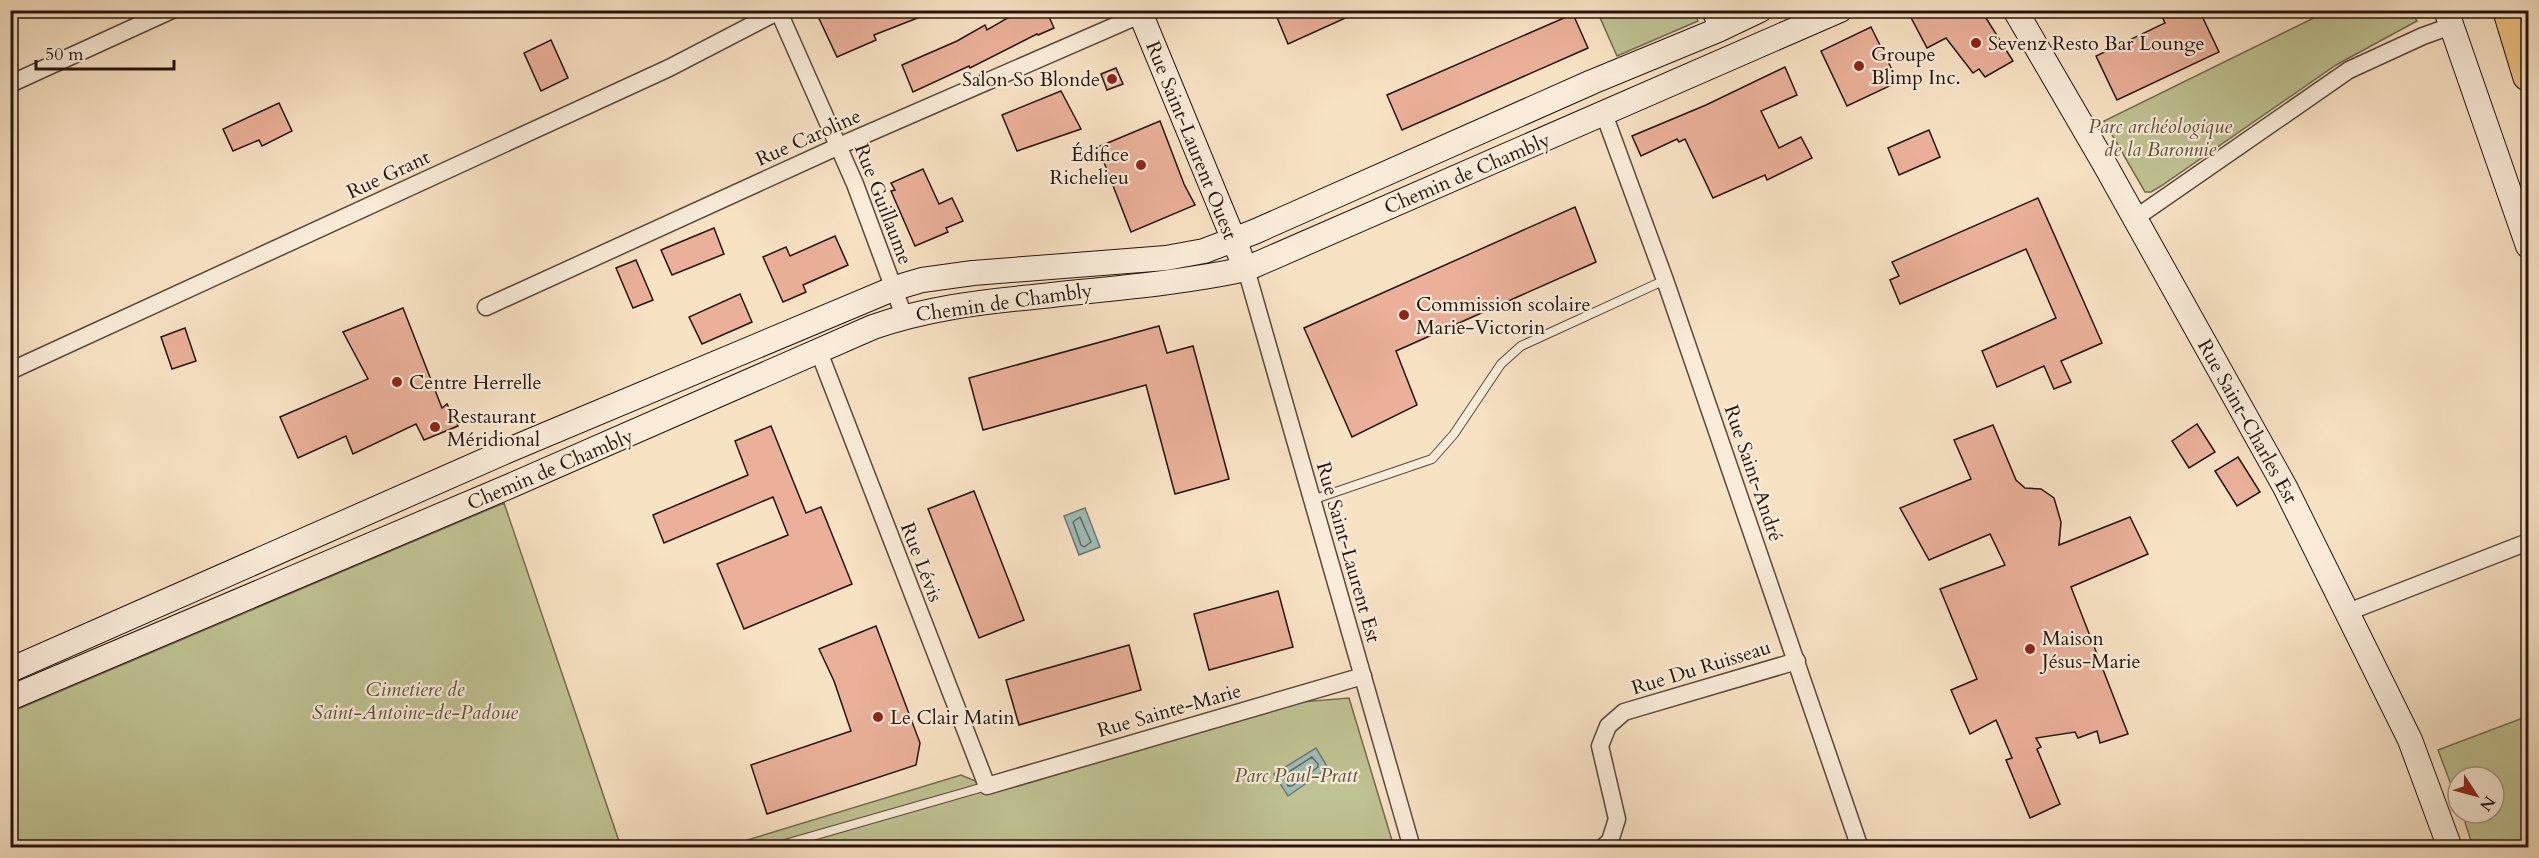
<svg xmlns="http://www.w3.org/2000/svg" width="2539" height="858" viewBox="0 0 2539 858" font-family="Cardo,serif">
  <rect width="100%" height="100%" fill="#f8e2c4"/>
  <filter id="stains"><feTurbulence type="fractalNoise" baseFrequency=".00333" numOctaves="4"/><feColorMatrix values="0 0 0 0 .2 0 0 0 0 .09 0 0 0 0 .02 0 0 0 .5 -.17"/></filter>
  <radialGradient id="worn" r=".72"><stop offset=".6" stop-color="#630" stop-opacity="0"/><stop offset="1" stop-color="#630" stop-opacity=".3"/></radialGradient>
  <!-- green -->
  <g fill="#bfc292" stroke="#726b50" stroke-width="1.5">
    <polygon points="1604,10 1694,11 1698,21 1617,56 1598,13"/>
    <polygon points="2328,11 2423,11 2415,18 2417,21 2336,65 2161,186 2151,192 2145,192 2104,121"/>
    <polygon points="504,503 621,847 12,847 10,841 11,712"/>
    <polygon points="1349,698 1394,847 721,848 961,775 987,786 1263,705"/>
    <polygon points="2528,716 2528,847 2473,847 2462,813 2494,813 2494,777 2458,777 2458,803 2438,750"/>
  </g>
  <!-- water -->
  <g fill="#9ebdb8" stroke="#6e7974" stroke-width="1.5">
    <polygon points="1085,508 1100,547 1079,555 1064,516"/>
    <polygon points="1316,748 1328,768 1288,796 1274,774"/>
  </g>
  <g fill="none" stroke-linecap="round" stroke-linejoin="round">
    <!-- shore -->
    <g stroke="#626862" stroke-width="1.5">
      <polygon points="1080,517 1091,542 1084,547 1081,545 1073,522"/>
      <polygon points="1312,757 1318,764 1318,767 1292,786 1288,786 1284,775"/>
    </g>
  </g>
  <!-- building -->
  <g fill="#eab099" stroke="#26140d" stroke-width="1.5">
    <polygon points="815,10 933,10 933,12 874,35 876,40 837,57"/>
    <polygon points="1021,10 1046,10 1054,28 1038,35 1037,34 970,68 969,66 913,92 902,65 957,41 985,25 987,30"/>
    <polygon points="1274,10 1363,10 1288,44"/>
    <polygon points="1907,10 1926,10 1937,16 1946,10 1981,10 2013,61 1985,77 1979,69 1973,73 1946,38 1927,48"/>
    <polygon points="2159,10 2199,10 2219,52 2117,100 2096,56 2165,23"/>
    <polygon points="1573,14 1588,48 1402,130 1387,95"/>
    <polygon points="1871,27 1898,82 1847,106 1821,51"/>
    <polygon points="551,40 568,78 541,91 524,53"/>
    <polygon points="1785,67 1797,95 1761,111 1779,148 1801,137 1812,158 1767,180 1765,175 1713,198 1685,139 1679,142 1677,139 1641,156 1632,136 1706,105"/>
    <polygon points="1116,68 1123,84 1107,90 1101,74"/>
    <polygon points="1061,91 1081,129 1017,151 1002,115"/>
    <polygon points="279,103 292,131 262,146 259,140 233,151 223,129"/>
    <polygon points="1160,121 1184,184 1195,205 1131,232 1098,147"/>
    <polygon points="1929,130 1940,157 1899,175 1888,148"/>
    <polygon points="923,169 939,204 952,198 963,221 946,228 948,232 915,246 891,191 895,190 891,183"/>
    <polygon points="2038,198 2102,343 2061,361 2071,382 2054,389 2044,366 1997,387 1982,351 2056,318 2026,249 1900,304 1890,280 1899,276 1892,262"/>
    <polygon points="1575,207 1596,262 1396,351 1417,405 1352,437 1304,328"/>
    <polygon points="714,228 724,254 672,275 661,250"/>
    <polygon points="835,236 848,265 803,285 806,292 783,302 763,257 786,247 790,256"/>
    <polygon points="636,260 653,300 633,308 616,268"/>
    <polygon points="740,294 752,322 702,344 689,317"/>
    <polygon points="403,308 442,408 447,404 458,426 424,440 416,424 353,454 346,436 298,458 280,417 368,379 343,332"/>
    <polygon points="1159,326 1167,353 1193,346 1229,479 1175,494 1146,385 983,430 969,378"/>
    <polygon points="185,328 196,361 172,369 161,337"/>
    <polygon points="2197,424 2215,452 2189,468 2172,441"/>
    <polygon points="1993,425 2016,480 2025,488 2041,489 2054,498 2061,522 2059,545 2130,517 2148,554 2071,587 2128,734 2100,743 2097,731 2078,738 2075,732 2036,738 2041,747 2037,749 2060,804 2030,818 2006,760 2012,758 1996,720 1970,734 1951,690 1977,679 1940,589 2005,565 1990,534 1929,560 1900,508 1971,479 1954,440"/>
    <polygon points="771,426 806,513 821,507 852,584 744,629 717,564 788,535 773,497 664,543 653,515 748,475 735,441"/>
    <polygon points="2238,457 2260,492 2237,506 2215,471"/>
    <polygon points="974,491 1024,620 979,638 928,509"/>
    <polygon points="1278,591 1293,647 1209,670 1194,614"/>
    <polygon points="876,626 920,743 916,765 767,814 751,765 851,731 834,681 819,649"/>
    <polygon points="1129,645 1141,690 1019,725 1006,680"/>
  </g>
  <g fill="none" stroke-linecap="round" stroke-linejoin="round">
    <!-- lane casing -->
    <g stroke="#5a483b" stroke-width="10">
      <g id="lane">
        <polyline points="1312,500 1432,459 1454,434 1501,364 1521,346 1665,280"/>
        <polyline points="778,846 987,786"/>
      </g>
    </g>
    <!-- street casing -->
    <g stroke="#5a483b" stroke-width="19">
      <g id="street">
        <polyline points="778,10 855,184 904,316"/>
        <polyline points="1710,10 1718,30"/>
        <polyline points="10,84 172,10"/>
        <polyline points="1604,114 1665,280 1860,848"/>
        <polyline points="2134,219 2349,70 2423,36 2451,26"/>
        <polyline points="1246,269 1412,848"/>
        <polyline points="486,307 839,146 1149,11"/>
        <polyline points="819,352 987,786 1363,676"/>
        <polyline points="10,371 669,68 781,10"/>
        <polyline points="2348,612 2528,542"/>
        <polyline points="1602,848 1610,841 1617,819 1600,746 1608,726 1624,712 1797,661"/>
      </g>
    </g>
    <!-- secondary casing -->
    <g stroke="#26140d" stroke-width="26">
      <g id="secondary">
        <polyline points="1139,10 1240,255"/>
        <polyline points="2015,10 2104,163 2285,487 2410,740 2450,848"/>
        <polyline points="2446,10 2528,246"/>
        <polyline points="10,670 509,450 895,288 922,280 973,273 1166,258 1204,251 1254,232 1592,82 1718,30 1760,10"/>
        <path d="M 10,698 L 510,486 L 873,327 C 925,309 979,302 1033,297 C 1104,289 1176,284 1246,269 L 1840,10"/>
      </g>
    </g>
    <!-- highway casing -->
    <g stroke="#26140d" stroke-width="32">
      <polyline id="highway" points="2508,10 2528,76"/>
    </g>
    <!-- lane -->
    <use href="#lane" stroke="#faecd9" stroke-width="8"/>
    <!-- street -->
    <use href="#street" stroke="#faecd9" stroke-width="16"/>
    <!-- secondary -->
    <use href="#secondary" stroke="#faecd9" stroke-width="24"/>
    <!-- highway -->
    <use href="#highway" stroke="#ecc182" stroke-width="30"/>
  </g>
  <!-- markers -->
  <g fill="#8f2418" stroke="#faecd9" stroke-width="2">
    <circle cx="1976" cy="43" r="6"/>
    <circle cx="1859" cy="66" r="6"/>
    <circle cx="1112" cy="79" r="6"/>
    <circle cx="1141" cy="165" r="6"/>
    <circle cx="1404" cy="315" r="6"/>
    <circle cx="397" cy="382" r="6"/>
    <circle cx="435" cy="427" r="6"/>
    <circle cx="2030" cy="649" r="6"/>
    <circle cx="878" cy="717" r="6"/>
  </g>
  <g text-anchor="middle" stroke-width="4.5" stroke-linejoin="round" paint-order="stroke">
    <!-- poi labels -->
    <g font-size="20" fill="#26140d" stroke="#faecd9" text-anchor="start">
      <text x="1988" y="50">Sevenz Resto Bar Lounge</text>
      <text x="1871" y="61">Groupe<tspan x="1871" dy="23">Blimp Inc.</tspan></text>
      <text x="1100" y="86" text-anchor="end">Salon So Blonde</text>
      <text x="1129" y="161" text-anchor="end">Édifice<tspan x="1129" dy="23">Richelieu</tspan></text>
      <text x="1416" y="311">Commission scolaire<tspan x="1416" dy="23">Marie-Victorin</tspan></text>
      <text x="409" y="389">Centre Herrelle</text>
      <text x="447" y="423">Restaurant<tspan x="447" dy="23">Méridional</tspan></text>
      <text x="2042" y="645">Maison<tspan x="2042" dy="23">Jésus-Marie</tspan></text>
      <text x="890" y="724">Le Clair Matin</text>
    </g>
    <!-- park labels -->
    <g font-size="20" font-style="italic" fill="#5c513c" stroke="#faecd9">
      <text x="2160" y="133">Parc archéologique<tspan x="2160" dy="23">de la Baronnie</tspan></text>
      <text x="415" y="696">Cimetiere de<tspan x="415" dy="23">Saint-Antoine-de-Padoue</tspan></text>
      <text x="1296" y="782">Parc Paul-Pratt</text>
    </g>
    <!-- street labels -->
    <g font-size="20" fill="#26140d" stroke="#faecd9">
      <text transform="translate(808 137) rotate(-24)" y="7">Rue Caroline</text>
      <text transform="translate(1192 140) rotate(68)" y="7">Rue Saint-Laurent Ouest</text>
      <text transform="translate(1467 173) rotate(-23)" y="7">Chemin de Chambly</text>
      <text transform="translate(388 174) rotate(-25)" y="7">Rue Grant</text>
      <text transform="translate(884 204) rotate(69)" y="7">Rue Guillaume</text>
      <text transform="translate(1004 302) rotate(-8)" y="7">Chemin de Chambly</text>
      <text transform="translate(2248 421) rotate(61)" y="7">Rue Saint-Charles Est</text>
      <text transform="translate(550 469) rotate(-23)" y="7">Chemin de Chambly</text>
      <text transform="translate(1754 473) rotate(71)" y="7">Rue Saint-André</text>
      <text transform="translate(1349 552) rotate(74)" y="7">Rue Saint-Laurent Est</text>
      <text transform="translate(922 562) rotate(69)" y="7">Rue Lévis</text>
      <text transform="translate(1701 667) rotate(-17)" y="7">Rue Du Ruisseau</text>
      <text transform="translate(1169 710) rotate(-16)" y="7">Rue Sainte-Marie</text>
    </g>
  </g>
  <!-- margin -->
  <rect width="2539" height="858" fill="none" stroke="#f8e2c4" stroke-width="36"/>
  <rect x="12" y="12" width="2515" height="834" fill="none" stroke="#26140d" stroke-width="3"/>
  <rect x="18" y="18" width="2503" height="822" fill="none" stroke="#26140d" stroke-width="1.5"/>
  <!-- north arrow -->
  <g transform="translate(2476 795) rotate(126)"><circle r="28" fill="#faecd9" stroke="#a59687" stroke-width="1.5"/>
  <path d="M0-4.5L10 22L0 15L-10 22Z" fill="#8f2418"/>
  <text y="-9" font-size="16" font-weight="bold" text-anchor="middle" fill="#26140d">N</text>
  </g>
  <!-- scale -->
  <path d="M36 60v9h138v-9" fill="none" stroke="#26140d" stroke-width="3"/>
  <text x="45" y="60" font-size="18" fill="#26140d" stroke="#faecd9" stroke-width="4.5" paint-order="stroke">50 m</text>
  <rect width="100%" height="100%" filter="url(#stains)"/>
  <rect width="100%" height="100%" fill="url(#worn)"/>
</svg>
